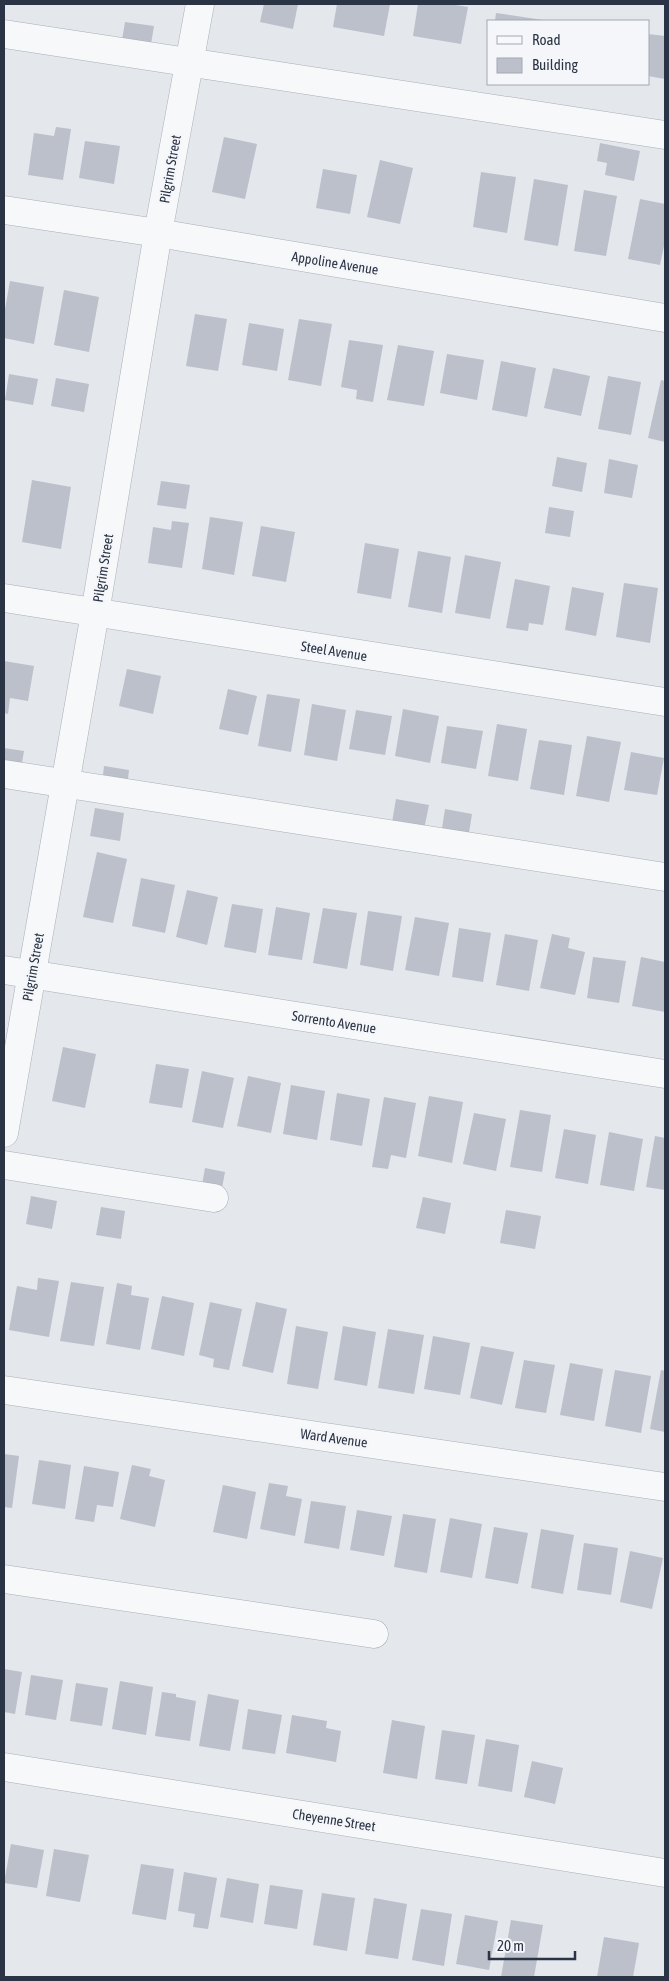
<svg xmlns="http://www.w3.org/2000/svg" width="669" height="1981" viewBox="0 0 669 1981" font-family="'Asap Condensed',sans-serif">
  <rect width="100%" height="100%" fill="#e4e7ec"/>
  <!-- building -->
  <g fill="#bbc0ca">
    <polygon points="264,4 298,4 293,29 260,22"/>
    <polygon points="337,4 390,4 384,36 333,27"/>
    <polygon points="418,4 449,4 468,7 461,44 413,36"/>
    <polygon points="496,13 543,20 543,21 495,21"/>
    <polygon points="125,22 154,26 151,44 122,40"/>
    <polygon points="648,34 665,36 665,79 648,76"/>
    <polygon points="56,127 71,129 63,180 28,175 34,133 54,136"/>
    <polygon points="224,137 257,144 245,199 212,192"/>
    <polygon points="85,141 120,146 114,184 79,178"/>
    <polygon points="600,143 640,151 634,181 605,175 607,163 597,161"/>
    <polygon points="380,160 413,168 400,224 367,217"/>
    <polygon points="323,169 357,175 350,214 316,208"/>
    <polygon points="481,172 516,177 507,233 473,227"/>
    <polygon points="534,179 568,185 558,246 524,240"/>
    <polygon points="584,190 617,196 606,256 574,251"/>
    <polygon points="640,199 665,204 665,241 660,265 628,259"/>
    <polygon points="10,281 44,287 34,344 4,338 4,315"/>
    <polygon points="64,290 99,297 89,352 54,345"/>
    <polygon points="195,314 227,319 218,371 186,366"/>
    <polygon points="299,319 332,324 321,386 288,380"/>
    <polygon points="249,323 284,329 277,371 242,365"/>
    <polygon points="349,340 383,345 373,402 356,399 357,390 341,387"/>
    <polygon points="398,345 434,351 424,406 387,400"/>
    <polygon points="447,354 484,360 477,400 440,393"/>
    <polygon points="501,361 536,368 527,417 492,410"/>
    <polygon points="553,368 590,376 581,416 544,408"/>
    <polygon points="9,374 38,379 33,405 5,400"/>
    <polygon points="608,376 641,382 631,435 598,429"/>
    <polygon points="56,378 89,384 84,412 51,406"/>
    <polygon points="661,380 665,381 665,442 648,438"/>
    <polygon points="557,457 587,463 582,492 552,486"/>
    <polygon points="609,459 638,465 632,498 604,493"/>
    <polygon points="32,480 71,487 61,549 22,542"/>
    <polygon points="161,481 190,485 186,509 157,505"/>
    <polygon points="549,507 574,511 570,537 545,533"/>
    <polygon points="210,517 243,522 234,575 202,569"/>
    <polygon points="172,521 189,523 182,568 148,563 153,527 171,530"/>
    <polygon points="261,526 295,532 286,582 252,576"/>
    <polygon points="365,543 399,549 391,599 357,593"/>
    <polygon points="418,551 451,557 442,613 408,607"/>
    <polygon points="465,555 501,562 490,619 455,613"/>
    <polygon points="515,579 550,586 543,625 529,623 528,631 506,628"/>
    <polygon points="624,583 658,588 650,643 616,637"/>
    <polygon points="572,587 604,593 596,636 565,630"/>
    <polygon points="4,661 34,666 28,701 10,698 8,714 4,713"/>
    <polygon points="127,669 161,676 153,714 119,706"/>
    <polygon points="228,689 257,696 248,735 219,729"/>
    <polygon points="267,694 300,699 291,752 258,746"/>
    <polygon points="312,704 346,710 337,761 304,755"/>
    <polygon points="403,709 439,716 430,763 395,756"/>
    <polygon points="356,710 392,716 385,755 349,749"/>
    <polygon points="497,724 527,729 518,781 488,776"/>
    <polygon points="447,726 483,731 476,769 441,763"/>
    <polygon points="587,736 621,742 609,802 576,796"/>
    <polygon points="539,740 572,745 564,795 530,789"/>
    <polygon points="4,748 24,751 21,769 4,766"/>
    <polygon points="631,752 664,758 657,795 624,790"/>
    <polygon points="104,766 129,770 127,788 102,784"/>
    <polygon points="396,799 429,805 423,834 391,828"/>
    <polygon points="95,808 124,813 120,841 90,836"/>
    <polygon points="445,809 472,814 468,839 441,835"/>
    <polygon points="97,852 127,859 113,923 83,917"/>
    <polygon points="141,878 175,885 165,933 132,926"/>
    <polygon points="187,890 218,897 207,945 176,937"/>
    <polygon points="232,904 263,909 256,953 224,947"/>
    <polygon points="276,907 310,913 302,960 268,955"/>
    <polygon points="323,908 357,913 347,969 313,963"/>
    <polygon points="368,911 402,916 393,971 360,965"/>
    <polygon points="415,917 449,923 439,976 405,970"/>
    <polygon points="459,928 491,933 483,982 452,977"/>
    <polygon points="505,934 538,940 529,991 496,985"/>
    <polygon points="552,934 570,938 568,948 585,952 575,995 540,988"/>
    <polygon points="593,957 626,961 619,1003 587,998"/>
    <polygon points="641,957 665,962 665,1012 632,1006"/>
    <polygon points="63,1047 96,1054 85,1108 52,1101"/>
    <polygon points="156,1064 189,1069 182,1108 149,1103"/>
    <polygon points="202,1071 234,1078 223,1128 192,1122"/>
    <polygon points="248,1076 281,1083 271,1133 237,1126"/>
    <polygon points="291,1085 325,1091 317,1140 283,1134"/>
    <polygon points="337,1093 370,1099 362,1146 330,1140"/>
    <polygon points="429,1096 463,1102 452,1163 418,1156"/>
    <polygon points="384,1097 416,1103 406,1158 391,1155 388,1169 372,1167"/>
    <polygon points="520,1110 551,1115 542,1172 510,1167"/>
    <polygon points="474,1113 506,1119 496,1171 463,1164"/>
    <polygon points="564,1129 596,1135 588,1184 555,1178"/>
    <polygon points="609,1132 643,1139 634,1191 600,1185"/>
    <polygon points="655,1136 665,1138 665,1190 646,1187"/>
    <polygon points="205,1168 225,1172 220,1199 200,1196"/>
    <polygon points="31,1196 57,1201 52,1229 26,1224"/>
    <polygon points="423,1197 451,1203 445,1234 416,1228"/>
    <polygon points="101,1207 125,1211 121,1239 96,1235"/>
    <polygon points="506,1210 541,1216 535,1249 500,1243"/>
    <polygon points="38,1278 59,1281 49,1337 9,1330 17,1286 37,1290"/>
    <polygon points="71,1282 104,1287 94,1346 60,1341"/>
    <polygon points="117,1283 132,1286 131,1295 149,1298 140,1350 106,1344"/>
    <polygon points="162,1296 194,1303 184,1356 151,1349"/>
    <polygon points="210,1302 242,1309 229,1370 213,1367 214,1359 199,1355"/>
    <polygon points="256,1302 287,1309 273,1373 242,1366"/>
    <polygon points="296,1326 328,1332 318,1389 287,1384"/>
    <polygon points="343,1326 376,1332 367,1386 334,1380"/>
    <polygon points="388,1329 424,1335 414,1394 378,1388"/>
    <polygon points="433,1336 470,1343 460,1395 424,1389"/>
    <polygon points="481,1346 514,1352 502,1405 470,1398"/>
    <polygon points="524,1360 555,1365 546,1413 515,1408"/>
    <polygon points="570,1363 603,1369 594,1421 560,1415"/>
    <polygon points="615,1370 651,1376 641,1433 605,1426"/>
    <polygon points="661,1370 665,1371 665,1432 650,1429"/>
    <polygon points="4,1454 19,1456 12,1508 4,1507"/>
    <polygon points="39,1460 71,1465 65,1509 32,1504"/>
    <polygon points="132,1465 151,1469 149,1476 165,1480 155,1527 120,1519"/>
    <polygon points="84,1466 119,1472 113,1507 97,1505 94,1522 75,1519"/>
    <polygon points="269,1483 288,1486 286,1496 302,1499 295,1536 260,1529"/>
    <polygon points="223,1485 256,1492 247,1539 213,1532"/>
    <polygon points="311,1501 346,1506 339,1549 304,1543"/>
    <polygon points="357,1510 392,1516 384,1556 350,1550"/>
    <polygon points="403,1514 436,1519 427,1573 394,1567"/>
    <polygon points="450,1518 482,1524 472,1578 440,1572"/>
    <polygon points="494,1527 528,1533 518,1584 485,1578"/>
    <polygon points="541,1529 574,1535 563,1594 531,1588"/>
    <polygon points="584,1543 618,1548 611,1595 577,1590"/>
    <polygon points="630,1551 663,1558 652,1609 620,1602"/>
    <polygon points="4,1669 22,1672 15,1714 4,1712"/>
    <polygon points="31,1675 63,1680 56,1720 25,1715"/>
    <polygon points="120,1681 153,1687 146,1735 112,1729"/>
    <polygon points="76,1683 108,1688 102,1726 70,1721"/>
    <polygon points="162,1692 176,1694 176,1697 196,1701 190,1741 155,1736"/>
    <polygon points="208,1694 239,1700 230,1751 199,1746"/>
    <polygon points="248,1709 282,1715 275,1754 242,1749"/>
    <polygon points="292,1715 327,1721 326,1728 341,1731 336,1762 286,1753"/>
    <polygon points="392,1720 425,1726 417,1779 383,1773"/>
    <polygon points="442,1730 475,1735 467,1784 435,1779"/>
    <polygon points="486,1739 519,1745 512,1792 478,1786"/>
    <polygon points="532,1761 563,1768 555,1804 524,1797"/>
    <polygon points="11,1844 44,1850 37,1888 4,1883"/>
    <polygon points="54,1849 89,1855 80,1902 46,1896"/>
    <polygon points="141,1864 174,1869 166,1920 132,1914"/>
    <polygon points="184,1872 217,1878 208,1929 193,1927 195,1914 178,1911"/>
    <polygon points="227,1878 259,1884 253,1923 220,1917"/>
    <polygon points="270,1885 303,1890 297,1929 264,1924"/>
    <polygon points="322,1893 355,1898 347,1951 313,1945"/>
    <polygon points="374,1898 407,1904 398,1959 365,1954"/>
    <polygon points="421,1909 452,1914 444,1966 412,1960"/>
    <polygon points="465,1915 498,1921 489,1970 456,1964"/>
    <polygon points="511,1920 543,1925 534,1977 501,1977"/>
    <polygon points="604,1937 639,1943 633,1977 597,1977"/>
  </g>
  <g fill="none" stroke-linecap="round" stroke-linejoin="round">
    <!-- minor casing -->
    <g stroke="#a9aeb7" stroke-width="29">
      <g id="minor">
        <polyline points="4,34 665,135"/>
        <polyline points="4,210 158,233 665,318"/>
        <polyline points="4,598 665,702"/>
        <polyline points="4,774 665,877"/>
        <polyline points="4,970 665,1074"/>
        <polyline points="4,1133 95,613 158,233 200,4"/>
        <polyline points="4,1165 214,1198"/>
        <polyline points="4,1390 665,1487"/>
        <polyline points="4,1579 374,1634"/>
        <polyline points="4,1767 665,1873"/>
      </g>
    </g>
    <!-- minor -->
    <use href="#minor" stroke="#f7f8fa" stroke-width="28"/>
  </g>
  <g text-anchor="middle" stroke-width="4.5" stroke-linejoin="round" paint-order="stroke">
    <!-- street labels -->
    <g font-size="14" fill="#2b3445" stroke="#f4f6f9">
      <text transform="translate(170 169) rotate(-80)" y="5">Pilgrim Street</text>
      <text transform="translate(335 263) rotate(9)" y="5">Appoline Avenue</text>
      <text transform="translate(103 568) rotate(-81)" y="5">Pilgrim Street</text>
      <text transform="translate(334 651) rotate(9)" y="5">Steel Avenue</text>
      <text transform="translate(33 967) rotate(-80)" y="5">Pilgrim Street</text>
      <text transform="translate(334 1022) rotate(9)" y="5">Sorrento Avenue</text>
      <text transform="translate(334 1438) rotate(8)" y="5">Ward Avenue</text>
      <text transform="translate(334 1820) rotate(9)" y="5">Cheyenne Street</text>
    </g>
  </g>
  <!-- border -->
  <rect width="669" height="1981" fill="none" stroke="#2b3445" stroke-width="10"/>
  <!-- legend -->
  <rect x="487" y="20" width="162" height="65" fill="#f4f6f9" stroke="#a4a8b1"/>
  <rect x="497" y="36" width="25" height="8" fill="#f7f8fa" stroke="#a4a8b1"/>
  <text x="532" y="45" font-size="15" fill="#2b3445">Road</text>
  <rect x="497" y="58" width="25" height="15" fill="#bbc0ca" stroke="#a4a8b1"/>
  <text x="532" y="70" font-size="15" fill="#2b3445">Building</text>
  <!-- scale -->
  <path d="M489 1951v8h86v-8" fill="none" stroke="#2b3445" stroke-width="2.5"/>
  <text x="497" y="1951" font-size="15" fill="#2b3445" stroke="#f4f6f9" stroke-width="4" paint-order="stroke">20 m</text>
</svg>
